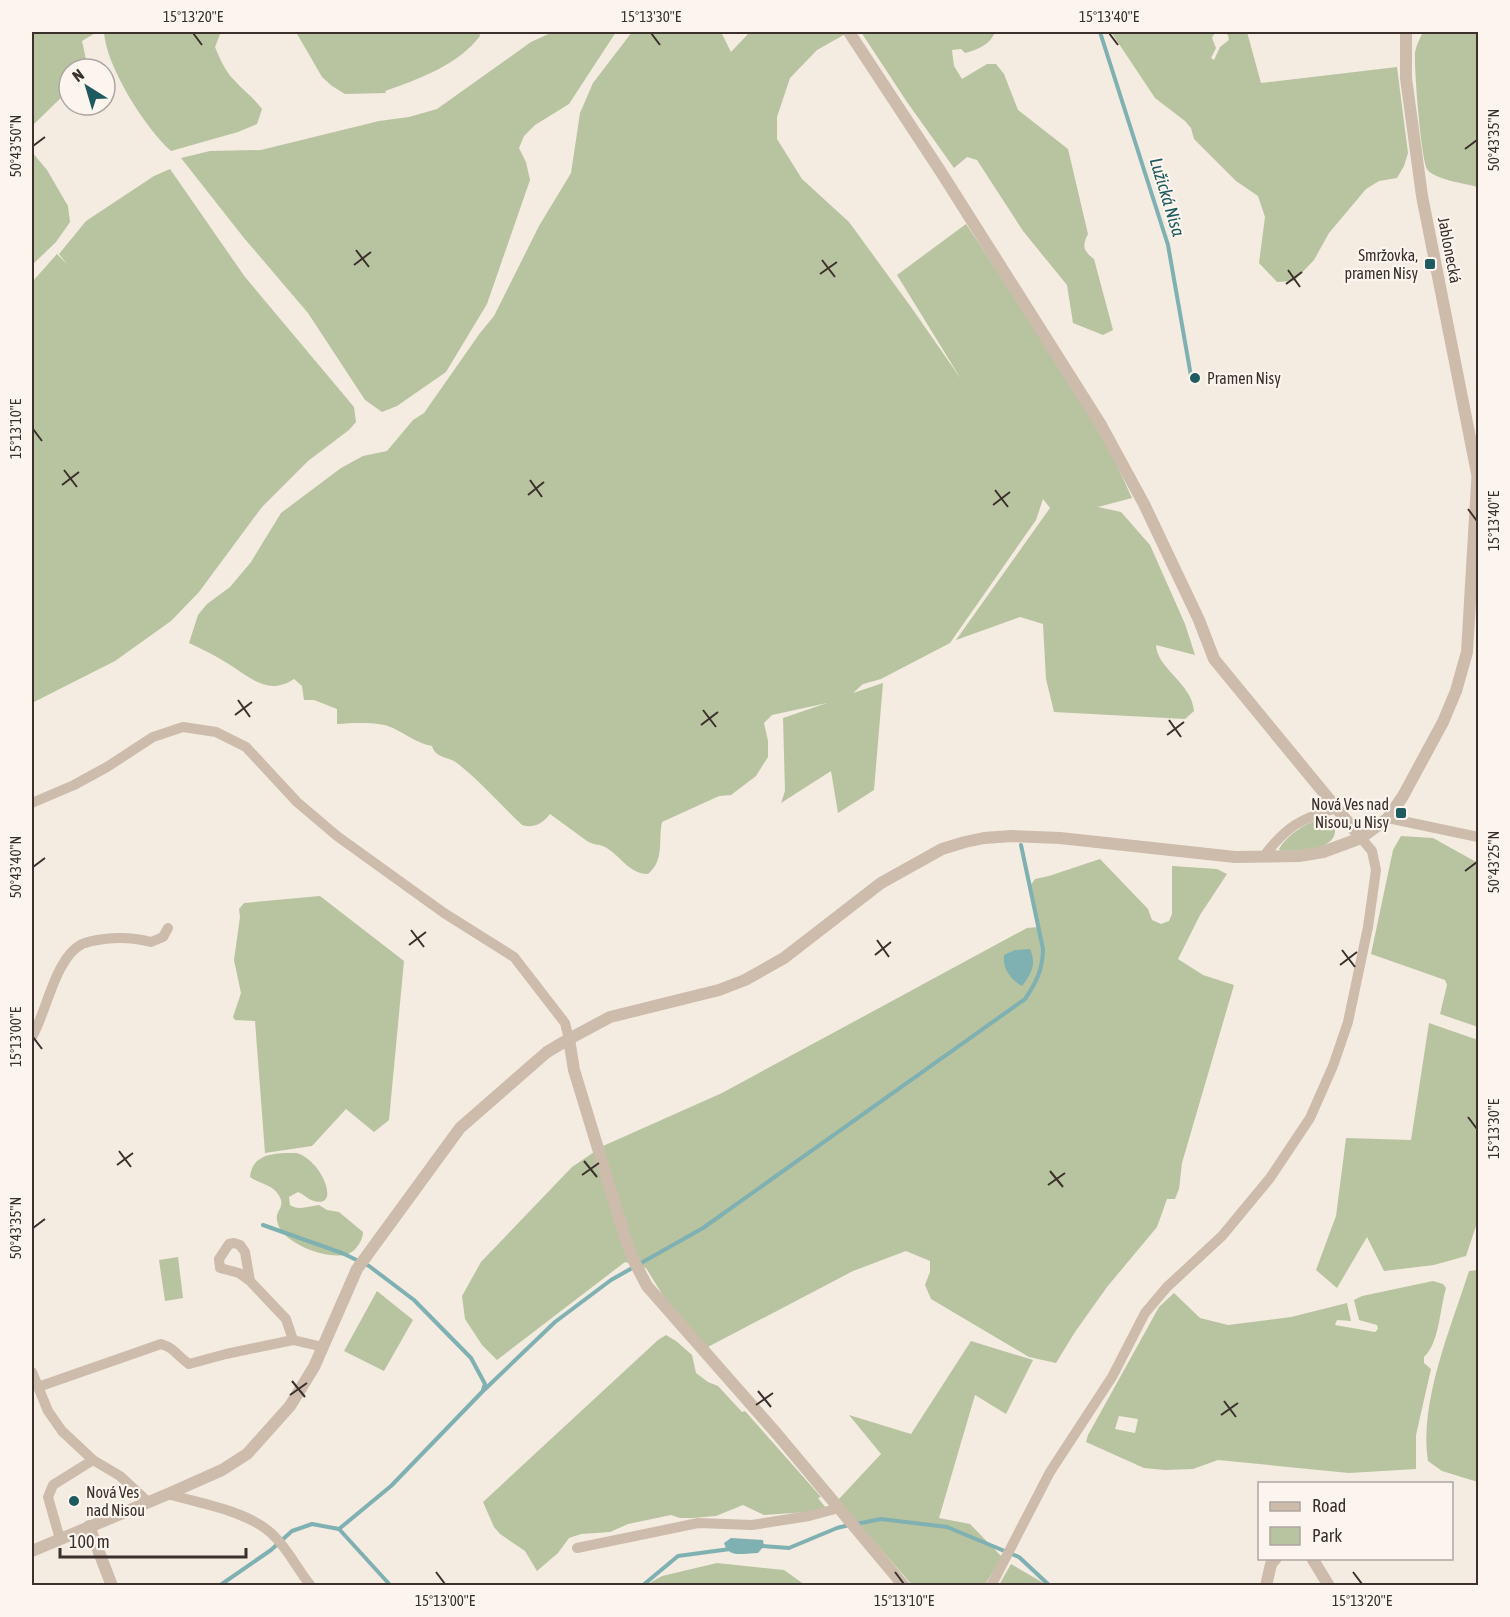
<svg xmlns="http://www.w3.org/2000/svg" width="1510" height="1617" viewBox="0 0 1510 1617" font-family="'Asap Condensed',sans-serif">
  <rect width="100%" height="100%" fill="#f4ebe1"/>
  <!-- green -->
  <g fill="#b8c4a0" fill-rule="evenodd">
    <polygon points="32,32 97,32 82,41 88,69 69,69 69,90 32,126"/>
    <path d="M 104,32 L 221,32 L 215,47 C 220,59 225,71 235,81 C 244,91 254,98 262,109 L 257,124 L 238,132 L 171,151 C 145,128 106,66 104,32 Z"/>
    <path d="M 296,32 L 479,32 L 480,36 C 458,65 419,79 385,91 L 386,93 L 345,94 L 332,86 L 322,77 Z"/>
    <polygon points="553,32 616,32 569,104 535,125 524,136 519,148 526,162 530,180 487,304 446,372 397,406 382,412 365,400 308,313 244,238 181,158 210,151 261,150 379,121 409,117 437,109 531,42"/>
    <path d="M 632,32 L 721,32 L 731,52 L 750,32 L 849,32 L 817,50 L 790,78 L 777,117 L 777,139 L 802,179 L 849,222 L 911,307 L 961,379 L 897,275 L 966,224 L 1095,418 L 1132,498 L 1098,507 L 1121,512 L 1150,545 L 1185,624 L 1195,655 L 1156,645 C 1157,669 1192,683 1194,711 L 1185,719 L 1054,712 L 1046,679 L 1043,624 L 1020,617 L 956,640 L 1050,508 L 1043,499 L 1036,520 L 950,643 L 881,679 L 863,684 L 853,693 L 883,683 L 874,790 L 838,813 L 831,771 L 781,803 L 785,791 L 783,718 L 827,703 L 772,715 L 764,723 L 768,741 L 768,757 L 756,776 L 731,795 L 719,796 L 662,822 C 658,840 665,860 648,874 C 629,874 621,856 605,847 C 599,844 593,845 587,841 L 550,814 C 543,823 534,829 522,825 C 501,805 480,781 457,763 C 448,756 436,759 432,746 C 417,743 407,735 393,728 C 379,721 353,723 337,724 L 337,709 L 314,700 L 304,700 L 302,686 L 294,679 C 267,697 249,676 227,663 C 214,655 202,649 189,643 L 198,615 L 207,604 L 230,587 L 251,562 L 281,513 L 341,468 L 363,456 L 387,451 L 413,420 L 424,413 L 480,333 L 494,316 L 539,226 L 571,173 L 580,113 L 593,83 Z"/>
    <path d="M 861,32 L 995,32 C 991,44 977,50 965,53 L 961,49 L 952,50 L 954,66 L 962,79 L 987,64 L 996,64 L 1004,74 L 1018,110 L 1068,149 L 1088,234 C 1082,246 1083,251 1094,259 L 1113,330 L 1103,335 L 1073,323 L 1067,285 L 1023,231 L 977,160 L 967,157 L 954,168 L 907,102 Z"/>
    <polygon points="1111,32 1215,32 1212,38 1216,48 1211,58 1214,60 1220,47 1229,40 1228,35 1224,32 1247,32 1261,83 1397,67 1408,153 1404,166 1397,178 1379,181 1366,189 1329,233 1314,260 1294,281 1277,282 1259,263 1265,217 1258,196 1236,181 1194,139 1191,128 1185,121 1155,98"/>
    <path d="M 1423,32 L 1478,32 L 1478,187 C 1467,184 1432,179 1427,169 C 1421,157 1414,68 1415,53 C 1416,46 1420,38 1423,32 Z"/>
    <polygon points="32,152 47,170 68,206 70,222 56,242 32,265"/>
    <polygon points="170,169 245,277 354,407 356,422 349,430 308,461 262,507 199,592 171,621 115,661 32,703 32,282 57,254 67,264 59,254 86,221 154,176"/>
    <path d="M 1324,818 C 1330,821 1336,824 1335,832 C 1333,852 1295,850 1281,851 L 1279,849 C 1287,835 1308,821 1324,818 Z"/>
    <polygon points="1401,836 1433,838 1478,863 1478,1027 1440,1014 1447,985 1445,980 1371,954 1393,850"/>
    <polygon points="1100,859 1148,909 1152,920 1161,924 1169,921 1172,914 1172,866 1217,869 1227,874 1200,915 1178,959 1203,975 1234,985 1182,1163 1179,1189 1175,1199 1167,1199 1157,1227 1107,1287 1075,1332 1056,1363 1029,1357 931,1299 925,1285 930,1272 930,1261 906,1251 853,1271 704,1349 667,1302 646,1268 625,1262 497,1360 482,1345 465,1319 462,1296 481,1262 572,1167 603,1146 722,1093 1027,928 1039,927 1030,886 1035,879 1049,876"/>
    <polygon points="320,896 404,961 389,1120 374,1132 346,1109 312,1146 265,1153 255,1021 235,1020 233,1017 241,993 234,960 240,917 239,909 244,903"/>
    <polygon points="1429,1023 1478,1040 1478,1220 1466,1256 1434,1265 1384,1271 1367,1237 1337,1288 1316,1270 1336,1216 1346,1138 1411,1140"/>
    <path d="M 297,1153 C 324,1162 342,1212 311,1200 C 307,1198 303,1194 298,1192 L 289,1197 L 290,1205 C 298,1211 309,1206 319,1205 L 327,1210 L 339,1212 L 363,1232 C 363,1240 356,1251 348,1254 C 329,1261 279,1243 277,1220 C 275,1210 287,1207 278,1194 C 271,1184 259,1184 250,1177 C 252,1152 278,1153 297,1153 Z"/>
    <polygon points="178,1257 183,1298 165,1301 159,1260"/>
    <path d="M 1478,1270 L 1478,1482 L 1442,1471 L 1428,1461 C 1419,1401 1451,1328 1469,1271 Z"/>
    <path d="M 1433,1281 L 1443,1284 L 1446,1288 C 1440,1308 1439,1344 1424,1357 L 1424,1363 L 1431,1369 L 1416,1435 L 1416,1469 L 1349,1473 L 1218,1460 L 1193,1469 L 1165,1470 L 1144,1468 L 1086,1442 L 1088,1435 L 1159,1307 L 1174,1293 L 1200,1318 L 1228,1325 L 1291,1317 L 1347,1303 L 1351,1321 L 1337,1320 L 1335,1325 L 1375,1332 L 1378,1329 L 1377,1325 L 1359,1320 L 1354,1300 L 1362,1296 ZM 1119,1416 L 1138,1419 L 1135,1433 L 1115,1429 Z"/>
    <polygon points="377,1291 413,1320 384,1371 344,1351"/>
    <polygon points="666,1335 676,1341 692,1355 696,1373 708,1382 718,1386 742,1412 745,1411 821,1497 818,1498 826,1508 808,1512 764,1515 743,1505 716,1516 692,1518 680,1518 671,1515 628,1524 610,1532 581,1534 569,1538 558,1553 537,1571 525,1551 500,1534 494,1527 483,1502 658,1340"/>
    <polygon points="971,1341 1033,1360 1006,1414 975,1395 939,1518 970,1524 1002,1557 985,1585 912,1585 838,1500 881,1454 849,1415 911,1434"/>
    <polygon points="717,1563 784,1570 805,1585 646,1585 662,1576"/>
    <polygon points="1011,1564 1047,1585 999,1585"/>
  </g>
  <!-- water -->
  <g fill="#7fb0b2">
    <path d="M 1030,949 C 1037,965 1031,974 1022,986 C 1011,980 1002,968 1004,955 L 1015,950 Z"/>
    <path d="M 731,1538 L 763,1540 L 764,1546 L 758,1553 C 745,1553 728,1559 724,1543 Z"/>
  </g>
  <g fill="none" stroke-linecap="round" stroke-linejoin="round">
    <!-- stream -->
    <g stroke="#7fb0b2" stroke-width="4">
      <polyline points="1100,32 1168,245 1191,376"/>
      <polyline points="263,1225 342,1253 369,1266 414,1300 471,1358 485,1384 483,1390"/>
      <polyline points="856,1524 881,1519 947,1527 1019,1557 1050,1586"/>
      <path d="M 339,1529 L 391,1486 L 482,1392 L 555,1322 L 611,1280 L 703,1228 L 1025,999 C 1036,983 1043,969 1043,949 L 1021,845"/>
      <polyline points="762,1546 789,1548 837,1528 849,1525"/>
      <polyline points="219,1586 271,1550 292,1531 312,1524 339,1529 391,1586"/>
      <polyline points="642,1586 678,1556 730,1549"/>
    </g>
    <!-- minor -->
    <g stroke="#cdbbac" stroke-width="10">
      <polyline points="32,803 74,785 107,767 153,737 183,727 216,732 246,747 297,802 337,836 444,913 514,957 565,1023 569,1039"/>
      <polyline points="1388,818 1478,837"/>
      <path d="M 1264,856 C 1287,826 1300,819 1336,808"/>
      <path d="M 32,1037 C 47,1011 55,958 82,944 C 89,941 97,940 104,939 C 120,937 136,938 151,942 L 163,937 L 168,928"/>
      <polyline points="250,1281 239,1273 220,1268 219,1259 229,1244 234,1243 240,1245 245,1252 250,1281 286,1319 293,1340"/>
      <polyline points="32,1372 48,1411 62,1431 93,1460 120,1476 148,1502"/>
      <path d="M 38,1387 L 161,1344 C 175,1348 177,1356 189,1364 L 226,1354 L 293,1340 L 323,1347"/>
      <path d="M 168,1494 C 201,1504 251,1511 275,1537 C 289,1551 298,1570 311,1586"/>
      <polyline points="60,1539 48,1497 53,1485 93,1460"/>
      <polyline points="577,1548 698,1523 752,1525 809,1516 839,1508"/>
      <polyline points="991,1586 1050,1472 1112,1377 1145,1313 1167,1287 1222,1236 1270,1178 1310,1118 1333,1066 1348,1022 1368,927 1376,870 1372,851 1361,838"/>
    </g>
    <!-- tertiary -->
    <g stroke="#cdbbac" stroke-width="12">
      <polyline points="849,32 941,172 1101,425 1144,504 1199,620 1214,659 1361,838"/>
      <polyline points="1406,32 1406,78 1422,196 1477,473"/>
      <polyline points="569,1039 574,1070 625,1237 633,1259 647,1286 777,1434 904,1586"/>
      <polyline points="89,1526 112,1586"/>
      <polyline points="32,1551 168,1494 222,1470 247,1454 290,1406 314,1367 357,1269 460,1128 547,1052 569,1039 610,1017 719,990 745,980 784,958 881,883 942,849 965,842 984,838 1012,836 1060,838 1235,857 1299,856 1323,852 1361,838 1388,818 1403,796 1443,722 1456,691 1467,652 1478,467"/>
      <polyline points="1312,1558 1329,1586"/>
      <polyline points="1266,1586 1271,1564 1276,1558"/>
    </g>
  </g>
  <!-- ticks -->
  <path fill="none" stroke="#3b302b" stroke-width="2" d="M 193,33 L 202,45M 651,33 L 660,45M 1109,33 L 1118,45M 33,146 L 45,137M 1465,149 L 1477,140M 356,250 L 369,267M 822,260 L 835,277M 354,265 L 371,252M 1288,270 L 1300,287M 820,274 L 837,262M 1286,284 L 1302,272M 33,429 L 42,441M 64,470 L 77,487M 530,480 L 542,497M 62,485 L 79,472M 995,490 L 1008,507M 528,495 L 544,482M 993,505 L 1010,492M 1468,509 L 1477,521M 238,700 L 250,717M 703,710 L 716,727M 235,715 L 252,702M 1169,720 L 1181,737M 701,725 L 718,712M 1167,735 L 1184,722M 33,867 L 45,858M 1465,871 L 1477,862M 411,930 L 424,947M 877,940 L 889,957M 409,945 L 426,932M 1342,950 L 1355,967M 875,955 L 891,942M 1340,965 L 1357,952M 33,1037 L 42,1049M 1468,1117 L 1477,1129M 119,1151 L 131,1167M 584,1161 L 597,1177M 117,1165 L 133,1153M 1050,1171 L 1063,1187M 582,1175 L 599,1163M 1048,1185 L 1065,1173M 33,1228 L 45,1219M 292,1381 L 305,1397M 758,1391 L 771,1407M 290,1395 L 307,1383M 1224,1401 L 1236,1417M 756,1405 L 773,1393M 1221,1415 L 1238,1403M 436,1572 L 445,1584M 895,1572 L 904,1584M 1353,1572 L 1362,1584"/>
  <!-- markers -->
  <g fill="#1f5a5e" stroke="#fbf5ee" stroke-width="2">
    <rect x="1424" y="258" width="12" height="12" rx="3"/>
    <circle cx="1195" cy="378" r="6"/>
    <rect x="1395" y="807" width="12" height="12" rx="3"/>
    <circle cx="74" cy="1501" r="6"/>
  </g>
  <g text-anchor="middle" stroke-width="4.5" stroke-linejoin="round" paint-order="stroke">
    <!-- street labels -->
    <g font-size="16" fill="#3b302b" stroke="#fbf5ee">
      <text transform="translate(1450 250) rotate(79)" y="6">Jablonecká</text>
    </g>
    <!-- poi labels -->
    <g font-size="16" fill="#3b302b" stroke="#fbf5ee" text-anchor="end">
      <text x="1418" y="261">Smržovka,<tspan x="1418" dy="18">pramen Nisy</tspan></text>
      <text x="1207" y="384" text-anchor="start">Pramen Nisy</text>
      <text x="1389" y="810">Nová Ves nad<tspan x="1389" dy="18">Nisou, u Nisy</tspan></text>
      <text x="86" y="1498" text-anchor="start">Nová Ves<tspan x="86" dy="18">nad Nisou</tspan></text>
    </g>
    <!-- water labels -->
    <g font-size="18" font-style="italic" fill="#1f5a5e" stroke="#fbf5ee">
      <text transform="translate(1167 197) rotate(73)" y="6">Lužická Nisa</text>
    </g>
  </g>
  <!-- border -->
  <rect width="1510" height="1617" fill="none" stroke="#fbf5ee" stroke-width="66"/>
  <!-- legend -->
  <rect x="1258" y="1482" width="195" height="78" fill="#fbf5ee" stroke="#aea6a0" stroke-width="1.5"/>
  <rect x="1270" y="1502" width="30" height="9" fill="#cdbbac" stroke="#aea6a0" stroke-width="1.5"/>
  <text x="1312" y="1512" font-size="18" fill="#3b302b">Road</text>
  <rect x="1270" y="1527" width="30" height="18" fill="#b8c4a0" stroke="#aea6a0" stroke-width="1.5"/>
  <text x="1312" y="1542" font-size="18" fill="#3b302b">Park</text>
  <!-- north arrow -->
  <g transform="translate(87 87) rotate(323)"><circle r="28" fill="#fbf5ee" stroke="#aea6a0" stroke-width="1.5"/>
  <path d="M0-4.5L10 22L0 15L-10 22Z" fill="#1f5a5e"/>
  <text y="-9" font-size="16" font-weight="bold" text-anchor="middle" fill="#3b302b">N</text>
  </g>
  <!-- scale -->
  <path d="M60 1548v9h186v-9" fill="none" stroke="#3b302b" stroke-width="3"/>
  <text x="69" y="1548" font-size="18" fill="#3b302b" stroke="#fbf5ee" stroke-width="4.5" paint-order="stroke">100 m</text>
  <rect x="33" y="33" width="1444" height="1551" fill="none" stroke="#3b302b" stroke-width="2"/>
  <g font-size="15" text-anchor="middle" fill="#3b302b">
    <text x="193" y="22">15°13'20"E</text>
    <text x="651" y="22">15°13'30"E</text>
    <text x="1109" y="22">15°13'40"E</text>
    <text transform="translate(1494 140) rotate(-90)" y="5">50°43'35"N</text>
    <text transform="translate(16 146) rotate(-90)" y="5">50°43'50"N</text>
    <text transform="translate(16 429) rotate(-90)" y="5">15°13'10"E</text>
    <text transform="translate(1494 521) rotate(-90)" y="5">15°13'40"E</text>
    <text transform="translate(1494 862) rotate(-90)" y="5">50°43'25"N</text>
    <text transform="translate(16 867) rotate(-90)" y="5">50°43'40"N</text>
    <text transform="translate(16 1037) rotate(-90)" y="5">15°13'00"E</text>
    <text transform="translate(1494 1129) rotate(-90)" y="5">15°13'30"E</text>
    <text transform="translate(16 1228) rotate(-90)" y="5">50°43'35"N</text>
    <text x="445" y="1606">15°13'00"E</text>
    <text x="904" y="1606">15°13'10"E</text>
    <text x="1362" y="1606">15°13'20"E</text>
  </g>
</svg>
